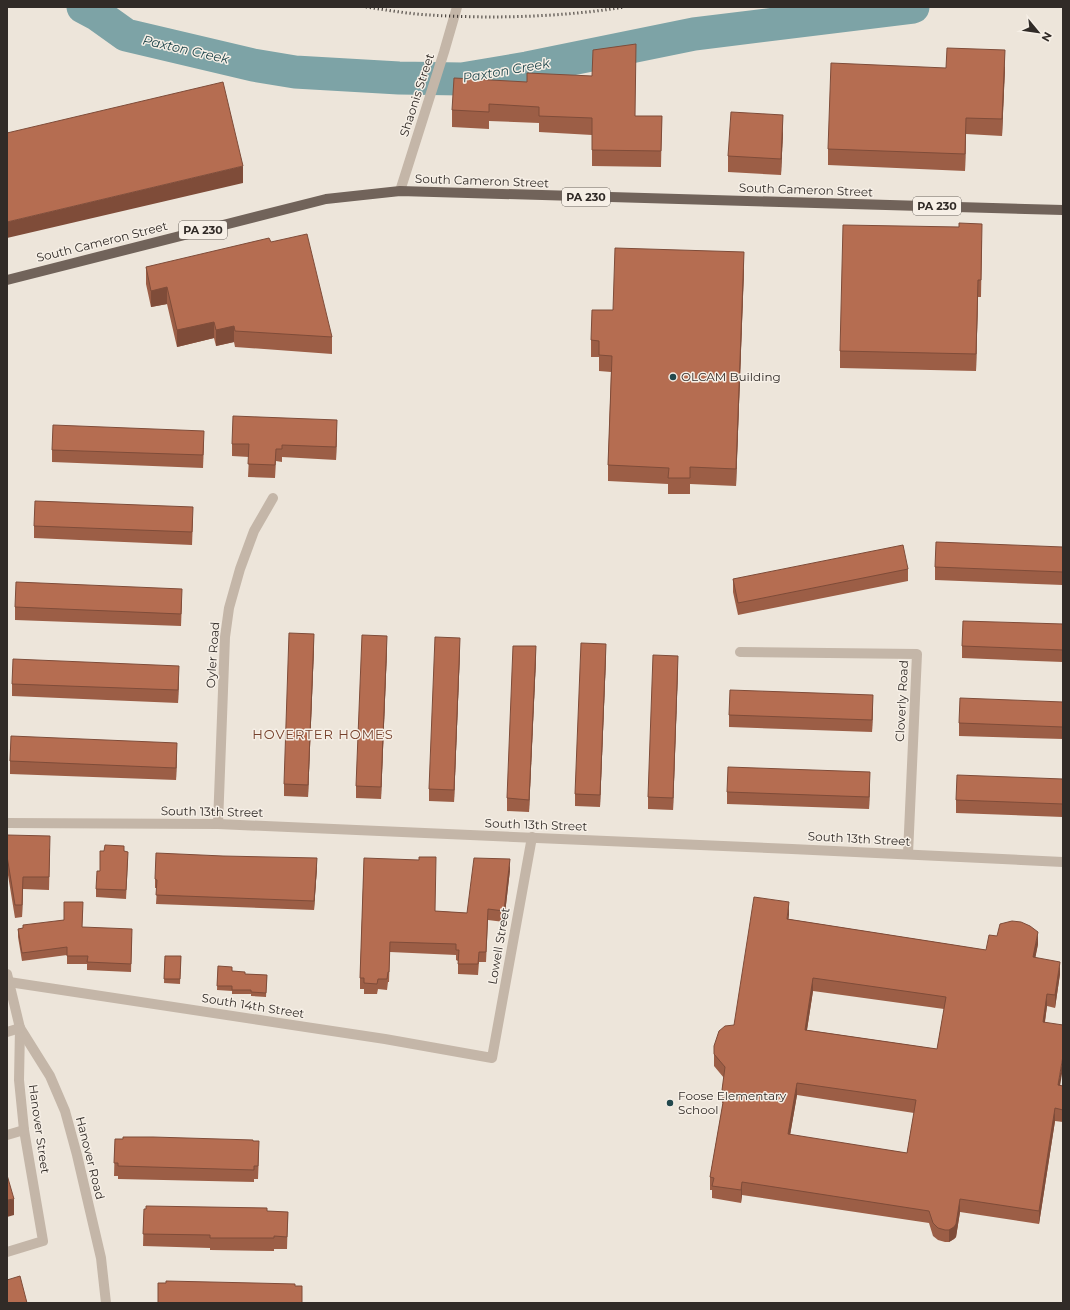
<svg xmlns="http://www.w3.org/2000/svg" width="1070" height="1310" viewBox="0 0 1070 1310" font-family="Montserrat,sans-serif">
  <rect width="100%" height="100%" fill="#ede5da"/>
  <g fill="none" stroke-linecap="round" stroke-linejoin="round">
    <!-- river -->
    <polyline stroke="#7da3a6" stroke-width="33" points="83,7 98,15 126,35 253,65 295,72 399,78 462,79 527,68 694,34 913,7"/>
    <!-- minor -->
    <g stroke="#c4b6a8" stroke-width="10">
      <polyline points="400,191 444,52 457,7"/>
      <polyline points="740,652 917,654 908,854"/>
      <polyline points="7,823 218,824 792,849 1063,862"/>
      <polyline points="218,824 225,637 229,608 240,569 254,531 273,498"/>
      <polyline points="7,974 20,1028 19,1080 24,1130 43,1241 7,1252"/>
      <polyline points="9,982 385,1039 492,1058 532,837"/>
      <polyline points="20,1028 50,1076 65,1111 77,1155 101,1258 106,1303"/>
      <polyline points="7,1032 20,1028"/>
      <polyline points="7,1135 24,1130"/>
    </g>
    <!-- major -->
    <polyline stroke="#71635a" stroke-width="10" points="7,280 326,199 400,191 1063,210"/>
    <!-- rail -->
    <path stroke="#312b27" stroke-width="3" stroke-dasharray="1 3" stroke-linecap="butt" d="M 366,7 C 387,10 409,14 430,15 C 492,19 563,17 625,7"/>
  </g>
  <!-- wall -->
  <g fill="#9c5e46" fill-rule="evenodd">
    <polygon points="1005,67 1002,136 966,134 965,171 828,165 828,149 946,68"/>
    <polygon points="527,82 635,116 662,116 661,167 592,166 592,135 539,132 539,123 489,121 489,129 452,127 452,110"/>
    <polygon points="783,132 781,175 728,172 728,156"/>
    <polygon points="982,240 981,297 978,297 976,371 840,368 840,351"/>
    <polygon points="271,242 332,337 332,354 235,347 234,342 216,346 214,338 177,347 167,304 151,307 146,284 146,267"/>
    <polygon points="744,269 736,486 690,484 690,494 668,494 668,484 608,481 608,465 611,372 599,371 599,357 591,357 591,340 613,310"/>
    <polygon points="337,432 336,460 282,457 282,462 276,461 275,478 248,477 249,457 232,456 232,444"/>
    <polygon points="204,444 203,468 52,462 52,450"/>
    <polygon points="193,520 192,545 34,538 34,526"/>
    <polygon points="1063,547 1063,585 935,580 935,567"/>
    <polygon points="908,569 908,581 738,615 733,592 733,579"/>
    <polygon points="182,601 181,626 15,620 15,607"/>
    <polygon points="1063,624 1063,662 962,658 962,646"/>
    <polygon points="314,647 308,797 284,796 284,784"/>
    <polygon points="387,649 381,799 356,798 356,786"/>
    <polygon points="460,651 454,802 429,801 429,789"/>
    <polygon points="606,656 600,807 575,806 575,794"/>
    <polygon points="536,658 529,812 507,811 507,798"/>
    <polygon points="678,668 673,810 648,809 648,797"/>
    <polygon points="179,678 178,703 12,696 12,684"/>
    <polygon points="1063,702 1063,739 959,736 959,723"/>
    <polygon points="873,708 872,732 729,727 729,715"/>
    <polygon points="177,755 176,780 10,774 10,761"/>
    <polygon points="1063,779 1063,817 956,813 956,800"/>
    <polygon points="870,784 869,809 727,804 727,792"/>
    <polygon points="7,835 50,849 49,890 23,889 22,917 15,918 7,869"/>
    <polygon points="124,851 128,860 126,899 96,897 96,889 100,871"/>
    <polygon points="364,858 435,911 467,913 510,870 504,922 488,920 486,962 479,962 478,975 458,974 458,961 456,960 456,955 390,952 389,982 388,982 387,990 378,989 377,994 364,994 364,989 360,989 360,978"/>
    <polygon points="317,867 314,910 156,904 157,888 155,888 155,879"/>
    <polygon points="83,910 82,927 132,937 131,972 87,970 87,964 67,964 67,955 22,961 18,937 18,929 64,920"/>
    <path d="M 789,915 L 788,919 L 986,950 L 1038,944 L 1035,958 L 1060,974 L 1055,1008 L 1047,1006 L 1045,1022 L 1060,1086 L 1063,1086 L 1063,1122 L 1055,1121 L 1039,1224 L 960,1212 L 956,1237 L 954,1239 L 949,1242 L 945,1242 L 938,1240 L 933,1236 L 929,1223 L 742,1195 L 741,1203 L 712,1198 L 712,1190 L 710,1190 L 710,1177 L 723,1103 L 722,1103 L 722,1090 L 724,1078 L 714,1066 L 714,1046 L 734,1025 ZM 813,991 L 944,1009 L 937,1049 L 807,1030 ZM 797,1095 L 914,1113 L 907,1153 L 790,1135 Z"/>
    <polygon points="165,956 181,956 180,984 164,983"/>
    <polygon points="218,966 232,971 245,974 267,975 266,997 251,996 251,994 232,994 232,991 217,990"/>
    <polygon points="115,1139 253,1141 259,1153 258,1179 254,1179 254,1182 118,1179 118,1176 114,1176"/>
    <polygon points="144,1209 288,1212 287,1249 274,1249 274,1251 210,1250 210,1248 143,1246"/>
  </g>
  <!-- shaded-wall -->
  <g fill="#7f4c39">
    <polygon points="1005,50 1005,67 1002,136 1002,119"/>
    <polygon points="783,115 783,132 781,175 781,159"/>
    <polygon points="966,118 966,134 965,171 965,154"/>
    <polygon points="243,166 243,183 7,238 7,222"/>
    <polygon points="744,252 744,269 736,486 736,469"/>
    <polygon points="978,280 978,297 976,371 976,354"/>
    <polygon points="167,287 167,304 151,307 151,291"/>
    <polygon points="214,322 214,338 177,347 177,330"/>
    <polygon points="234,326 234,342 216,346 216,330"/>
    <polygon points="337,420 337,432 336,460 336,447"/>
    <polygon points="314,634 314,647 308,797 308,785"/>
    <polygon points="387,636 387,649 381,799 381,787"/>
    <polygon points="460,638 460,651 454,802 454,790"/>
    <polygon points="606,644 606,656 600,807 600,795"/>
    <polygon points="536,646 536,658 529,812 529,800"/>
    <polygon points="678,656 678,668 673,810 673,798"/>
    <polygon points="179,666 179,678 178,703 178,690"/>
    <polygon points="873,695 873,708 872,732 872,720"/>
    <polygon points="177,743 177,755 176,780 176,768"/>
    <polygon points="870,772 870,784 869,809 869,797"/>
    <polygon points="317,858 317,867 314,910 314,901"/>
    <polygon points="510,859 510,870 504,922 504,911"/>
    <polygon points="23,877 23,889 22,917 22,905"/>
    <polygon points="789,902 789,915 787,931 787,919"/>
    <polygon points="1038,932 1038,944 1033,970 1033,957"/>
    <polygon points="1060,962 1060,974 1055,1008 1055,995"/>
    <polygon points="813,978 813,991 805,1042 805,1030"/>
    <polygon points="1047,994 1047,1006 1043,1034 1043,1022"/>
    <polygon points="1063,1056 1063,1068 1058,1098 1058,1085"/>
    <polygon points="797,1083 797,1095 788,1147 788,1134"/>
    <polygon points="1055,1108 1055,1121 1039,1224 1039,1211"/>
    <polygon points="742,1182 742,1195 741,1203 741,1190"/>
    <polygon points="14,1199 14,1215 7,1217 7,1200"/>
    <polygon points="960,1199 960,1212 956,1237 954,1239 949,1242 949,1230"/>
  </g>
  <!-- building -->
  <g fill="#b56d51" stroke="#7f4c39" fill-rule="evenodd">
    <polygon points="636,44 635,116 662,116 661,151 592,150 592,118 539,116 539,107 489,104 489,112 452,110 454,78 527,82 527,73 592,76 593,50"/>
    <polygon points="947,48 1005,50 1002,119 966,118 965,154 828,149 831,63 946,68"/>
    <polygon points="223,82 243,166 7,222 7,133"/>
    <polygon points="731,112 783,115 781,159 728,156"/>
    <polygon points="959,223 982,224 981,280 978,280 976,354 840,351 843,225 959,227"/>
    <polygon points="307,234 332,337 235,331 234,326 216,330 214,322 177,330 167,287 151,291 146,267 269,238 271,242"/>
    <polygon points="615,248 744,252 736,469 690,467 690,478 668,478 669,468 608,465 612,356 599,355 599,341 591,340 592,310 613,310"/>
    <polygon points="233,416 337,420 336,447 282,445 282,449 276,449 275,465 248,464 249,444 232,444"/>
    <polygon points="53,425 204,431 203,455 52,450"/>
    <polygon points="35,501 193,507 192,532 34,526"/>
    <polygon points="936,542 1063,547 1063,572 935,567"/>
    <polygon points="903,545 908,569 738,603 733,579"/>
    <polygon points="16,582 182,589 181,614 15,607"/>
    <polygon points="963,621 1063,624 1063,650 962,646"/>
    <polygon points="289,633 314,634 308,785 284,784"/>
    <polygon points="362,635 387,636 381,787 356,786"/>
    <polygon points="435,637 460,638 454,790 429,789"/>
    <polygon points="581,643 606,644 600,795 575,794"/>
    <polygon points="513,646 536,646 529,800 507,798"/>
    <polygon points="653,655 678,656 673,798 648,797"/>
    <polygon points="13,659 179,666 178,690 12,684"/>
    <polygon points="730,690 873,695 872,720 729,715"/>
    <polygon points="960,698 1063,702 1063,727 959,723"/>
    <polygon points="11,736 177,743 176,768 10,761"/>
    <polygon points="728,767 870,772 869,797 727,792"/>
    <polygon points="957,775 1063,779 1063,804 956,800"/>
    <polygon points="7,835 50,836 49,877 23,877 22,905 15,905 7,856"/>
    <polygon points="105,845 124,846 124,851 128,852 126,890 96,889 97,871 100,871 100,851 104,851"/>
    <polygon points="156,853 223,856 317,858 314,901 156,895 157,880 155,879"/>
    <polygon points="419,857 436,857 435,911 467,913 474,858 510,859 504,911 488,909 486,952 479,952 478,964 458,964 459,950 456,950 456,944 390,942 389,972 388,972 387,979 378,979 377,984 364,983 364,978 360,978 364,858 419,860"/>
    <path d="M 754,897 L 789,902 L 787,919 L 986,950 L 989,935 L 997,936 L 1000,924 L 1012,921 L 1021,922 L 1030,926 L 1038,932 L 1033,957 L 1060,962 L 1055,995 L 1047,994 L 1043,1022 L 1063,1025 L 1063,1056 L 1058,1085 L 1063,1086 L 1063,1110 L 1055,1108 L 1039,1211 L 960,1199 L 956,1224 L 954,1227 L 949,1230 L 945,1230 L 938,1228 L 933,1223 L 929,1211 L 742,1182 L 741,1190 L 712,1186 L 714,1178 L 710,1177 L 725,1091 L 722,1090 L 725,1067 L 714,1054 L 714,1046 L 719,1031 L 725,1026 L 734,1025 ZM 813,978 L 946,997 L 937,1049 L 805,1030 ZM 797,1083 L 916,1100 L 907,1153 L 788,1134 Z"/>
    <polygon points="64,902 83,902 82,927 132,929 131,964 87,962 88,956 67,956 67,947 22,953 18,929 23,928 23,925 64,920"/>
    <polygon points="165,956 181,956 180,979 164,979"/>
    <polygon points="218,966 232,967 232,971 245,972 245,974 267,975 266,993 251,992 251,990 232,990 232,986 217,986"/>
    <polygon points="123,1137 153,1137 253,1140 253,1141 259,1141 258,1166 254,1166 254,1170 118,1166 118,1163 114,1163 115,1139 123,1139"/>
    <polygon points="7,1175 14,1199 7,1200"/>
    <polygon points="146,1206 267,1208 267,1211 288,1212 287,1237 274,1236 274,1238 210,1238 210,1235 143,1234 144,1209 146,1209"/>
    <polygon points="20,1276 27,1303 7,1303 7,1280"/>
    <polygon points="166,1281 254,1283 295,1284 295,1286 302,1286 302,1303 158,1303 158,1283 166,1283"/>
  </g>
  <!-- markers -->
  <g fill="#22484d" stroke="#f6efe6" stroke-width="1.5">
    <circle cx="673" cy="377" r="4"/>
    <circle cx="670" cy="1103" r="4"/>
  </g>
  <g text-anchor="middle" stroke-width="3" stroke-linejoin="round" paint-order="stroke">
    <!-- shield labels -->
    <g fill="#f6efe6" stroke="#6c6660" stroke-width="1">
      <rect x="562" y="188" width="48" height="18" rx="3"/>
      <rect x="913" y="197" width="48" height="18" rx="3"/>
      <rect x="179" y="221" width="48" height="18" rx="3"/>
    </g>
    <g font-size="11" font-weight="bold" fill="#312b27">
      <text x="586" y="201">PA 230</text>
      <text x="937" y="210">PA 230</text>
      <text x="203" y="234">PA 230</text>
    </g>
    <!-- street labels -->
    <g font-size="12" fill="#312b27" stroke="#f6efe6">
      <text transform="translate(417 95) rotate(-72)" y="4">Shaonis Street</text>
      <text transform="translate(482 181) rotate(2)" y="4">South Cameron Street</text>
      <text transform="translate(806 190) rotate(2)" y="4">South Cameron Street</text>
      <text transform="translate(102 242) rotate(-14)" y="4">South Cameron Street</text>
      <text transform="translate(213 655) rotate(-86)" y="4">Oyler Road</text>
      <text transform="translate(902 701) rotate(-87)" y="4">Cloverly Road</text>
      <text transform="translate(212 812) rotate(1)" y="4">South 13th Street</text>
      <text transform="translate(536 825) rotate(2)" y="4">South 13th Street</text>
      <text transform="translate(859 839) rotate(3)" y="4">South 13th Street</text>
      <text transform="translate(499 946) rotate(-80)" y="4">Lowell Street</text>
      <text transform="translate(253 1006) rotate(9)" y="4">South 14th Street</text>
      <text transform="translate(39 1129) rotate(82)" y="4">Hanover Street</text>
      <text transform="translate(90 1158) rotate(76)" y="4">Hanover Road</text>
    </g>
    <!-- poi labels -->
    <g font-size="12" fill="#312b27" stroke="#f6efe6" text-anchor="start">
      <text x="681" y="381">OLCAM Building</text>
      <text x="678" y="1100">Foose Elementary<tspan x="678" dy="14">School</tspan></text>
    </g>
    <!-- water labels -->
    <g font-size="13" font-style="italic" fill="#22484d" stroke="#f6efe6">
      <text transform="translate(186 49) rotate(13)" y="5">Paxton Creek</text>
      <text transform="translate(506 70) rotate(-10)" y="5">Paxton Creek</text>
    </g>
    <!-- neighbourhood labels -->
    <g font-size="13" letter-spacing="1" fill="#75402b" stroke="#f6efe6">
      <text x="323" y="739">HOVERTER HOMES</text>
    </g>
  </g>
  <!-- border -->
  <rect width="1070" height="1310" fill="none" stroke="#312b27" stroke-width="16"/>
  <!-- north arrow -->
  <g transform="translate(1038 32) rotate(119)" stroke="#f6efe6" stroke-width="3" paint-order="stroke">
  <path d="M0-3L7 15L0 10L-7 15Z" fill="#312b27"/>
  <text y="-6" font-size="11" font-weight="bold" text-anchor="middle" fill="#312b27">N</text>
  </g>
</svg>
